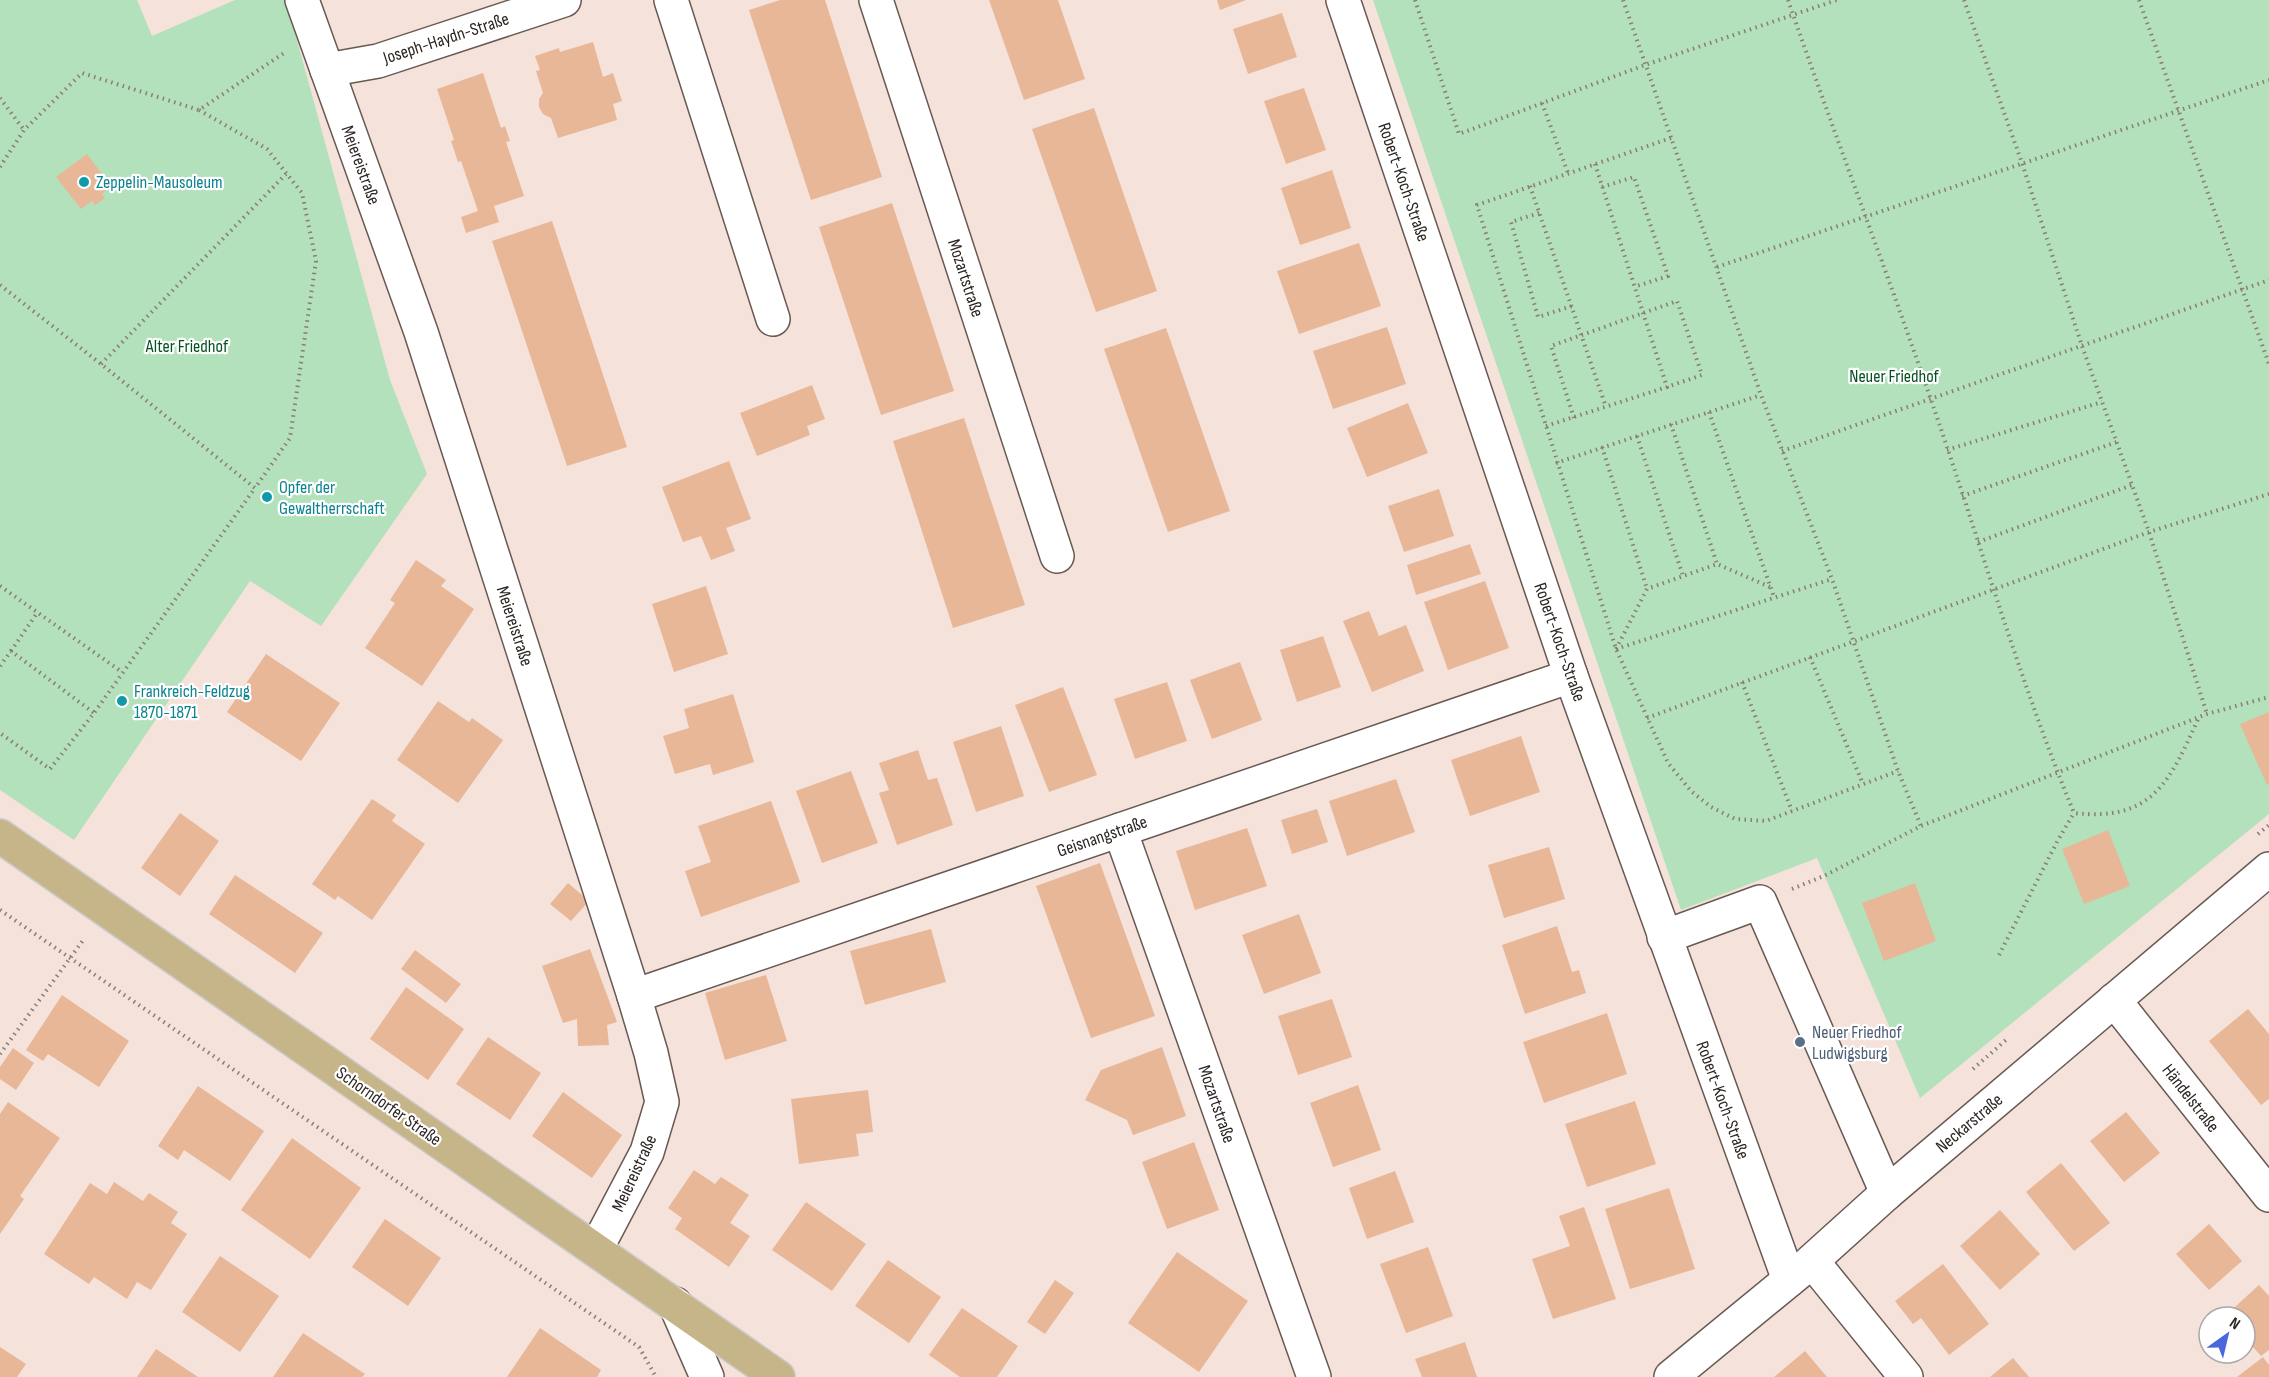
<svg xmlns="http://www.w3.org/2000/svg" width="2269" height="1377" viewBox="0 0 2269 1377" font-family="'Sofia Sans Condensed',sans-serif">
  <rect width="100%" height="100%" fill="#f5e2db"/>
  <!-- green -->
  <g fill="#b3e1bb">
    <polygon points="0,0 137,0 152,36 235,0 286,0 390,380 427,474 321,626 250,581 74,840 0,790"/>
    <polygon points="1373,0 2269,0 2269,814 1920,1098 1817,858 1681,910"/>
  </g>
  <!-- building -->
  <g fill="#e8b797">
    <polygon points="780,0 825,0 882,177 811,200 749,10"/>
    <polygon points="989,0 1058,0 1085,79 1024,100"/>
    <polygon points="1217,0 1246,0 1220,10"/>
    <polygon points="1282,13 1297,57 1248,74 1233,29"/>
    <polygon points="593,42 603,77 613,73 622,101 613,104 617,120 558,138 551,118 543,114 539,107 539,99 543,93 536,71 540,70 535,56 559,48 560,52"/>
    <polygon points="483,73 501,128 505,126 510,141 506,142 524,196 494,206 499,222 466,233 461,217 478,211 461,161 458,162 451,141 454,140 437,89"/>
    <polygon points="1304,88 1326,150 1286,164 1264,101"/>
    <polygon points="1094,108 1157,291 1096,312 1032,129"/>
    <polygon points="87,154 111,186 102,194 105,198 95,205 92,201 81,209 56,177"/>
    <polygon points="1332,170 1351,228 1300,245 1281,188"/>
    <polygon points="892,203 954,391 881,415 819,227"/>
    <polygon points="552,221 627,447 567,466 492,241"/>
    <polygon points="1359,243 1381,306 1299,334 1277,271"/>
    <polygon points="1387,327 1406,384 1333,409 1313,351"/>
    <polygon points="1166,328 1230,511 1168,532 1104,349"/>
    <polygon points="812,385 825,419 807,426 810,435 757,456 740,413"/>
    <polygon points="1408,403 1428,453 1367,477 1347,428"/>
    <polygon points="964,418 1025,605 953,628 893,441"/>
    <polygon points="729,461 751,519 726,528 735,551 711,560 701,536 683,542 662,487"/>
    <polygon points="1439,489 1454,536 1404,552 1388,506"/>
    <polygon points="1470,544 1481,574 1416,595 1407,565"/>
    <polygon points="416,560 446,580 441,586 474,609 422,686 365,648 395,603 390,600"/>
    <polygon points="1485,581 1509,648 1448,670 1424,602"/>
    <polygon points="706,586 728,654 674,672 652,604"/>
    <polygon points="1369,611 1379,636 1406,625 1424,671 1372,692 1343,621"/>
    <polygon points="1323,636 1341,687 1297,702 1280,650"/>
    <polygon points="266,654 340,703 301,761 227,712"/>
    <polygon points="1240,662 1262,720 1212,739 1190,680"/>
    <polygon points="1167,682 1187,741 1135,759 1114,699"/>
    <polygon points="1063,687 1097,775 1049,792 1015,705"/>
    <polygon points="733,694 754,762 713,775 710,764 675,774 663,736 689,728 684,709"/>
    <polygon points="438,701 469,722 472,718 503,740 458,803 397,760"/>
    <polygon points="2269,712 2269,784 2267,785 2240,724"/>
    <polygon points="1001,726 1024,796 976,812 953,742"/>
    <polygon points="1521,736 1540,792 1470,816 1451,760"/>
    <polygon points="918,750 928,780 937,778 953,825 897,845 879,793 889,790 879,763"/>
    <polygon points="851,771 878,843 822,863 796,791"/>
    <polygon points="1396,779 1415,832 1347,856 1329,801"/>
    <polygon points="372,799 396,815 392,821 425,844 372,920 338,896 335,900 312,884"/>
    <polygon points="771,801 800,882 701,917 685,871 711,862 698,826"/>
    <polygon points="1317,809 1328,842 1292,854 1281,820"/>
    <polygon points="180,813 219,841 180,896 141,868"/>
    <polygon points="1247,828 1267,886 1195,910 1176,851"/>
    <polygon points="2108,830 2130,886 2084,904 2062,849"/>
    <polygon points="1549,847 1565,899 1504,918 1488,865"/>
    <polygon points="1100,863 1155,1016 1091,1038 1036,886"/>
    <polygon points="235,875 323,933 295,973 209,914"/>
    <polygon points="568,883 589,901 571,921 550,904"/>
    <polygon points="1915,883 1936,941 1884,961 1862,903"/>
    <polygon points="1299,914 1321,973 1264,994 1242,935"/>
    <polygon points="1557,926 1572,972 1579,970 1586,993 1525,1014 1502,945"/>
    <polygon points="931,929 946,982 865,1005 850,951"/>
    <polygon points="590,949 617,1022 607,1025 609,1045 578,1046 577,1019 563,1023 542,966"/>
    <polygon points="415,950 461,984 446,1003 401,969"/>
    <polygon points="766,975 787,1041 725,1060 705,993"/>
    <polygon points="406,987 464,1029 428,1080 370,1039"/>
    <polygon points="62,995 129,1041 99,1087 48,1054 43,1061 26,1050"/>
    <polygon points="1332,999 1352,1057 1298,1075 1278,1016"/>
    <polygon points="2248,1009 2269,1034 2269,1099 2261,1105 2209,1041"/>
    <polygon points="1607,1013 1627,1074 1544,1103 1523,1042"/>
    <polygon points="488,1037 541,1073 510,1120 456,1084"/>
    <polygon points="1162,1047 1186,1116 1133,1135 1127,1120 1085,1100 1101,1070"/>
    <polygon points="13,1048 34,1063 16,1090 0,1079 0,1067"/>
    <polygon points="1358,1085 1381,1150 1333,1167 1310,1103"/>
    <polygon points="198,1086 264,1131 230,1181 184,1150 178,1160 158,1146"/>
    <polygon points="868,1090 873,1132 856,1134 859,1156 799,1164 791,1099"/>
    <polygon points="563,1092 622,1135 592,1178 532,1136"/>
    <polygon points="1635,1101 1656,1164 1587,1187 1565,1124"/>
    <polygon points="8,1102 60,1138 20,1196 24,1199 0,1234 0,1114"/>
    <polygon points="2126,1112 2160,1153 2124,1182 2090,1141"/>
    <polygon points="292,1138 361,1188 310,1259 241,1210"/>
    <polygon points="1194,1142 1219,1210 1167,1229 1142,1162"/>
    <polygon points="2061,1163 2110,1223 2074,1251 2026,1192"/>
    <polygon points="694,1170 715,1184 721,1177 749,1195 730,1223 750,1236 729,1267 675,1229 682,1218 668,1208"/>
    <polygon points="1395,1171 1414,1222 1367,1239 1349,1188"/>
    <polygon points="114,1182 143,1201 149,1193 178,1212 171,1223 187,1234 151,1290 137,1282 127,1299 94,1277 89,1284 44,1254 90,1183 107,1194"/>
    <polygon points="1669,1188 1695,1269 1630,1289 1605,1209"/>
    <polygon points="806,1202 866,1244 832,1291 772,1250"/>
    <polygon points="1584,1207 1616,1299 1553,1319 1532,1259 1570,1246 1559,1216"/>
    <polygon points="2000,1210 2040,1254 2000,1290 1960,1246"/>
    <polygon points="385,1219 441,1258 408,1306 352,1267"/>
    <polygon points="2209,1224 2242,1261 2209,1290 2176,1254"/>
    <polygon points="1428,1247 1453,1316 1406,1333 1380,1264"/>
    <polygon points="1177,1252 1248,1301 1199,1372 1128,1323"/>
    <polygon points="220,1256 279,1296 240,1352 182,1312"/>
    <polygon points="888,1260 941,1297 909,1343 855,1306"/>
    <polygon points="1943,1264 1989,1324 1949,1355 1921,1318 1913,1324 1895,1301"/>
    <polygon points="1055,1280 1074,1293 1045,1334 1027,1322"/>
    <polygon points="2259,1285 2269,1296 2269,1350 2261,1356 2245,1338 2245,1317 2225,1316"/>
    <polygon points="962,1308 1018,1346 997,1377 960,1377 929,1355"/>
    <polygon points="540,1328 601,1370 597,1377 507,1377"/>
    <polygon points="303,1333 365,1374 362,1377 273,1377"/>
    <polygon points="1465,1342 1477,1377 1422,1377 1415,1359"/>
    <polygon points="0,1347 26,1364 17,1377 0,1377"/>
    <polygon points="156,1349 198,1377 137,1377"/>
    <polygon points="1805,1351 1827,1377 1774,1377"/>
    <polygon points="2263,1357 2269,1365 2269,1377 2237,1377"/>
    <polygon points="2013,1358 2029,1377 1990,1377"/>
  </g>
  <g fill="none" stroke-linecap="round" stroke-linejoin="round">
    <!-- minor casing -->
    <g stroke="#695953" stroke-width="36">
      <g id="minor">
        <polyline points="302,0 421,332 634,996 651,1053 662,1102 647,1152 596,1249"/>
        <polyline points="671,0 773,319"/>
        <polyline points="876,0 1057,556"/>
        <polyline points="1343,0 1571,676 1789,1280"/>
        <polyline points="327,70 378,61 564,0"/>
        <polyline points="1120,830 1314,1377"/>
        <polyline points="1664,937 1760,902 1887,1193"/>
        <polyline points="634,996 1571,676"/>
        <polyline points="2114,1000 2269,1195"/>
        <polyline points="1812,1261 1906,1377"/>
        <polyline points="675,1304 707,1377"/>
        <polyline points="1671,1377 1805,1267 1887,1193 2269,869"/>
      </g>
    </g>
    <!-- major casing -->
    <g stroke="#cccaca" stroke-width="36">
      <polyline id="major" points="0,836 778,1377"/>
    </g>
    <!-- path -->
    <g stroke="#8a7d78" stroke-width="4" stroke-dasharray="1.5 4.5" stroke-linecap="butt">
      <polyline points="1415,0 1459,134 1645,65 1837,0"/>
      <polyline points="1623,0 1761,395 1832,579 1898,771 1921,826"/>
      <path d="M 1788,0 C 1834,133 1884,264 1930,397 C 1978,535 2018,677 2074,813 C 2153,822 2170,781 2199,717"/>
      <polyline points="1964,0 2022,163 2082,346 2149,532 2207,714"/>
      <polyline points="2139,0 2269,364"/>
      <polyline points="0,98 24,130"/>
      <polyline points="1542,103 1568,173"/>
      <polyline points="199,110 267,149 302,193 316,261 290,438 255,488"/>
      <polyline points="1671,138 1477,205 1616,649 1668,763 1691,791 1711,807 1735,819 1766,821 1898,771"/>
      <polyline points="0,167 24,130 82,73 199,110 284,53"/>
      <polyline points="1530,186 1606,407"/>
      <polyline points="1602,187 1634,177 1668,276 1634,287"/>
      <polyline points="1539,213 1511,222 1538,317 1572,306"/>
      <polyline points="1717,267 2269,80"/>
      <polyline points="0,285 101,364 255,488 94,713 50,769 0,733"/>
      <polyline points="101,364 286,174"/>
      <polyline points="1709,412 1774,597"/>
      <polyline points="1574,418 1551,346 1677,301 1702,375 1667,387"/>
      <polyline points="1671,424 1717,564"/>
      <polyline points="1546,426 1667,387 1595,164"/>
      <polyline points="1637,436 1683,576"/>
      <polyline points="1602,447 1647,589"/>
      <polyline points="1947,450 2102,402"/>
      <polyline points="1782,451 2269,280"/>
      <polyline points="1556,463 1761,395"/>
      <polyline points="1962,496 2117,442"/>
      <polyline points="1978,542 2132,485"/>
      <polyline points="0,586 122,672"/>
      <polyline points="1616,649 1832,579"/>
      <polyline points="1616,649 1647,589 1717,564 1770,587"/>
      <polyline points="11,651 37,613"/>
      <polyline points="1810,657 1863,784"/>
      <polyline points="0,666 11,651 94,713"/>
      <polyline points="1742,682 1792,811"/>
      <polyline points="1647,718 2149,532 2269,494"/>
      <polyline points="2258,834 2269,825"/>
      <polyline points="1792,889 1824,876 1921,826 2207,714 2269,697"/>
      <polyline points="0,910 639,1347 656,1377"/>
      <polyline points="1999,955 2058,840 2074,813"/>
      <polyline points="0,1054 84,939"/>
      <polyline points="1973,1069 2006,1040"/>
    </g>
    <!-- minor -->
    <use href="#minor" stroke="#fff" stroke-width="33"/>
    <!-- major -->
    <use href="#major" stroke="#c7b58a" stroke-width="33"/>
  </g>
  <!-- markers -->
  <g fill="#0f9aa8" stroke="#fff" stroke-width="2">
    <circle cx="84" cy="182" r="6"/>
    <circle cx="267" cy="497" r="6"/>
    <circle cx="122" cy="701" r="6"/>
  </g>
  <circle fill="#5c6f8a" stroke="#fff" stroke-width="2" cx="1800" cy="1042" r="6"/>
  <g text-anchor="middle" stroke-width="4.5" stroke-linejoin="round" paint-order="stroke">
    <!-- street labels -->
    <g font-size="18" fill="#2b2421" stroke="#fff">
      <text transform="translate(446 38) rotate(-18)" y="6">Joseph-Haydn-Straße</text>
      <text transform="translate(361 165) rotate(70)" y="6">Meiereistraße</text>
      <text transform="translate(1404 182) rotate(71)" y="6">Robert-Koch-Straße</text>
      <text transform="translate(966 278) rotate(72)" y="6">Mozartstraße</text>
      <text transform="translate(515 626) rotate(72)" y="6">Meiereistraße</text>
      <text transform="translate(1560 642) rotate(71)" y="6">Robert-Koch-Straße</text>
      <text transform="translate(1102 836) rotate(-19)" y="6">Geisnangstraße</text>
      <text transform="translate(2191 1098) rotate(52)" y="6">Händelstraße</text>
      <text transform="translate(1723 1100) rotate(70)" y="6">Robert-Koch-Straße</text>
      <text transform="translate(1217 1104) rotate(71)" y="6">Mozartstraße</text>
      <text transform="translate(389 1106) rotate(35)" y="6">Schorndorfer Straße</text>
      <text transform="translate(1969 1123) rotate(-40)" y="6">Neckarstraße</text>
      <text transform="translate(634 1173) rotate(-65)" y="6">Meiereistraße</text>
    </g>
    <!-- culture labels -->
    <g font-size="18" fill="#0d838f" stroke="#fff" text-anchor="start">
      <text x="96" y="188">Zeppelin-Mausoleum</text>
      <text x="279" y="493">Opfer der<tspan x="279" dy="21">Gewaltherrschaft</tspan></text>
      <text x="134" y="697">Frankreich-Feldzug<tspan x="134" dy="21">1870-1871</tspan></text>
    </g>
    <!-- park labels -->
    <g font-size="18" fill="#045022" stroke="#fff">
      <text x="187" y="352">Alter Friedhof</text>
      <text x="1894" y="382">Neuer Friedhof</text>
    </g>
    <!-- service labels -->
    <g font-size="18" fill="#4e5e75" stroke="#fff" text-anchor="start">
      <text x="1812" y="1038">Neuer Friedhof<tspan x="1812" dy="21">Ludwigsburg</tspan></text>
    </g>
  </g>
  <!-- north arrow -->
  <g transform="translate(2227 1335) rotate(34)"><circle r="28" fill="#ffffff" stroke="#aaa7a6" stroke-width="1.5"/>
  <path d="M0-4.5L10 22L0 15L-10 22Z" fill="#4868dc"/>
  <text y="-9" font-size="16" font-weight="bold" text-anchor="middle" fill="#2b2421">N</text>
  </g>
</svg>
